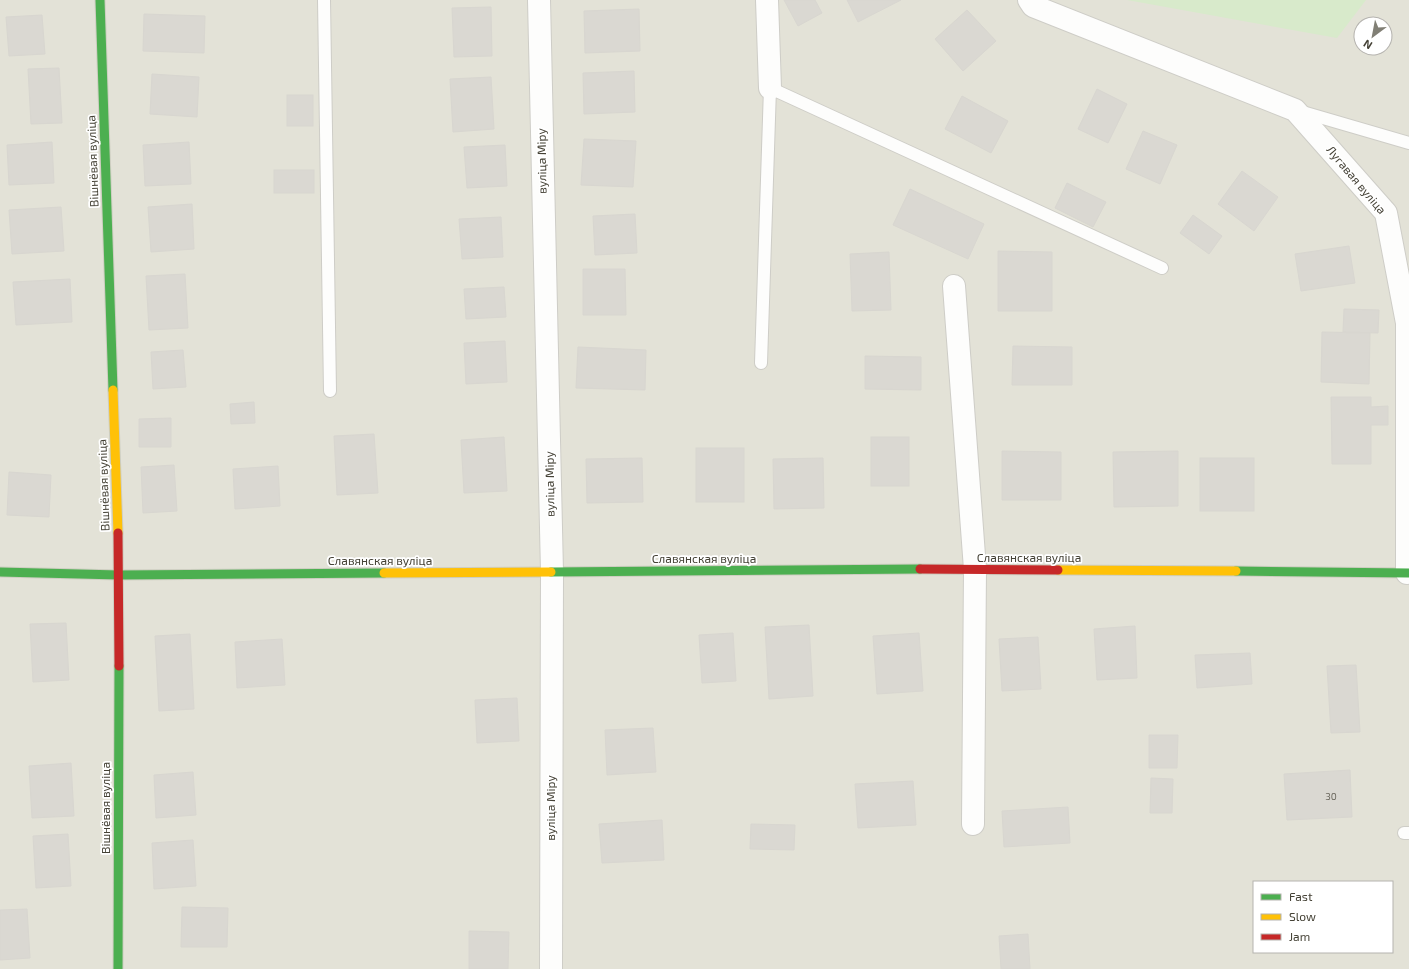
<svg xmlns="http://www.w3.org/2000/svg" width="1409" height="969" viewBox="0 0 1409 969" font-family="'Exo 2',sans-serif">
  <rect width="100%" height="100%" fill="#f0efea"/>
  <!-- residential -->
  <path fill="#e3e2d7" fill-rule="evenodd" d="M 0,0 L 1409,0 L 1409,969 L 0,969 ZM 1361,24 L 1385,24 L 1385,48 L 1361,48 ZM 1254,882 L 1392,882 L 1392,952 L 1254,952 Z"/>
  <!-- green -->
  <polygon fill="#d8eacb" points="1127,0 1366,0 1337,38"/>
  <!-- building -->
  <g fill="#dad8d2" stroke="#d8d6d0">
    <polygon points="784,0 815,0 822,13 798,26"/>
    <polygon points="847,0 901,0 858,22"/>
    <polygon points="491,7 492,56 454,57 452,8"/>
    <polygon points="639,9 640,51 585,53 584,11"/>
    <polygon points="967,10 996,41 963,71 935,39"/>
    <polygon points="144,14 205,16 204,53 143,51"/>
    <polygon points="42,15 45,54 9,56 6,17"/>
    <polygon points="59,68 62,123 31,124 28,69"/>
    <polygon points="634,71 635,112 584,114 583,73"/>
    <polygon points="152,74 199,77 197,117 150,114"/>
    <polygon points="491,77 494,129 453,132 450,79"/>
    <polygon points="1097,89 1127,104 1108,143 1078,129"/>
    <rect x="287" y="95" width="26" height="31"/>
    <polygon points="962,96 1008,121 991,153 945,129"/>
    <polygon points="1143,131 1177,145 1160,184 1126,169"/>
    <polygon points="584,139 636,141 633,187 581,185"/>
    <polygon points="52,142 54,183 9,185 7,145"/>
    <polygon points="189,142 191,184 145,186 143,145"/>
    <polygon points="505,145 507,186 467,188 464,147"/>
    <rect x="274" y="170" width="40" height="23"/>
    <polygon points="1242,171 1278,197 1254,231 1218,204"/>
    <polygon points="1067,183 1106,202 1093,227 1055,208"/>
    <polygon points="910,189 984,224 968,259 893,225"/>
    <polygon points="192,204 194,249 151,252 148,207"/>
    <polygon points="61,207 64,251 12,254 9,210"/>
    <polygon points="635,214 637,253 595,255 593,216"/>
    <polygon points="1193,215 1222,236 1209,254 1180,233"/>
    <polygon points="501,217 503,257 462,259 459,219"/>
    <polygon points="1349,246 1355,283 1301,291 1295,254"/>
    <polygon points="998,251 1052,252 1052,311 998,311"/>
    <polygon points="889,252 891,310 852,311 850,254"/>
    <polygon points="583,269 625,269 626,315 583,315"/>
    <polygon points="185,274 188,328 149,330 146,276"/>
    <polygon points="70,279 72,322 16,325 13,282"/>
    <polygon points="504,287 506,317 466,319 464,289"/>
    <polygon points="1344,309 1379,310 1378,333 1343,332"/>
    <polygon points="1322,332 1370,333 1369,384 1321,382"/>
    <polygon points="505,341 507,382 466,384 464,343"/>
    <polygon points="1013,346 1072,347 1072,385 1012,385"/>
    <polygon points="578,347 646,350 645,390 576,388"/>
    <polygon points="183,350 186,387 153,389 151,352"/>
    <polygon points="865,356 921,357 921,390 865,389"/>
    <polygon points="1331,397 1371,397 1371,407 1388,406 1388,425 1371,425 1371,464 1332,464"/>
    <polygon points="254,402 255,423 231,424 230,404"/>
    <polygon points="171,418 171,447 139,447 139,419"/>
    <polygon points="374,434 378,493 337,495 334,436"/>
    <polygon points="504,437 507,491 464,493 461,440"/>
    <rect x="871" y="437" width="38" height="49"/>
    <rect x="696" y="448" width="48" height="54"/>
    <polygon points="1002,451 1061,452 1061,500 1002,500"/>
    <polygon points="1178,451 1178,506 1114,507 1113,452"/>
    <polygon points="642,458 643,502 587,503 586,459"/>
    <polygon points="823,458 824,508 774,509 773,459"/>
    <rect x="1200" y="458" width="54" height="53"/>
    <polygon points="174,465 177,511 143,513 141,467"/>
    <polygon points="278,466 280,506 235,509 233,469"/>
    <polygon points="9,472 51,475 49,517 7,515"/>
    <polygon points="66,623 69,680 33,682 30,624"/>
    <polygon points="809,625 813,696 769,699 765,627"/>
    <polygon points="1135,626 1137,678 1097,680 1094,629"/>
    <polygon points="733,633 736,681 702,683 699,635"/>
    <polygon points="919,633 923,691 877,694 873,636"/>
    <polygon points="190,634 194,709 159,711 155,636"/>
    <polygon points="1038,637 1041,689 1002,691 999,639"/>
    <polygon points="282,639 285,685 237,688 235,642"/>
    <polygon points="1250,653 1252,684 1197,688 1195,655"/>
    <polygon points="1356,665 1360,732 1331,733 1327,666"/>
    <polygon points="517,698 519,741 477,743 475,700"/>
    <polygon points="653,728 656,772 607,775 605,730"/>
    <polygon points="1149,735 1178,735 1177,768 1149,768"/>
    <polygon points="71,763 74,816 32,818 29,766"/>
    <polygon points="1350,770 1352,817 1287,820 1284,774"/>
    <polygon points="193,772 196,815 156,818 154,775"/>
    <polygon points="1151,778 1173,779 1172,813 1150,813"/>
    <polygon points="913,781 916,825 858,828 855,784"/>
    <polygon points="1068,807 1070,843 1004,847 1002,811"/>
    <polygon points="662,820 664,860 602,863 599,824"/>
    <polygon points="751,824 795,825 794,850 750,849"/>
    <polygon points="68,834 71,886 36,888 33,836"/>
    <polygon points="193,840 196,886 154,889 152,843"/>
    <polygon points="182,907 228,908 227,947 181,947"/>
    <polygon points="27,909 30,958 0,960 0,910"/>
    <polygon points="469,931 509,932 508,969 469,969"/>
    <polygon points="1028,934 1030,969 1001,969 999,936"/>
  </g>
  <g fill="none" stroke-linecap="round" stroke-linejoin="round">
    <!-- lane casing -->
    <g stroke="#cecdc7" stroke-width="14">
      <g id="lane">
        <polyline points="324,0 330,391"/>
        <polyline points="1299,111 1409,143"/>
        <polyline points="761,363 770,88 1162,268"/>
        <polyline points="1404,833 1409,833"/>
      </g>
    </g>
    <!-- street casing -->
    <g stroke="#cecdc7" stroke-width="24">
      <g id="street">
        <polyline points="539,0 552,572 551,969"/>
        <polyline points="767,0 770,88"/>
        <polyline points="1029,0 1033,6 1295,110 1386,213 1407,323 1407,573"/>
        <polyline points="954,286 975,569 973,824"/>
      </g>
    </g>
    <!-- fast casing -->
    <g stroke="#cecec1" stroke-width="11">
      <g id="fast">
        <polyline points="100,0 113,390"/>
        <polyline points="1236,571 1409,573"/>
        <polyline points="0,572 119,575 384,573"/>
        <polyline points="551,572 920,569"/>
        <polyline points="118,969 119,666"/>
      </g>
    </g>
    <!-- slow casing -->
    <g stroke="#cecec1" stroke-width="11">
      <g id="slow">
        <polyline points="113,390 118,533"/>
        <polyline points="1058,570 1236,571"/>
        <polyline points="384,573 551,572"/>
      </g>
    </g>
    <!-- jam casing -->
    <g stroke="#cecec1" stroke-width="11">
      <g id="jam">
        <polyline points="118,533 119,666"/>
        <polyline points="920,569 1058,570"/>
      </g>
    </g>
    <!-- lane -->
    <use href="#lane" stroke="#fdfdfc" stroke-width="12"/>
    <!-- street -->
    <use href="#street" stroke="#fdfdfc" stroke-width="22"/>
    <!-- fast -->
    <use href="#fast" stroke="#4caf50" stroke-width="9"/>
    <!-- slow -->
    <use href="#slow" stroke="#ffc107" stroke-width="9"/>
    <!-- jam -->
    <use href="#jam" stroke="#c62828" stroke-width="9"/>
  </g>
  <g text-anchor="middle" stroke-width="3.5" stroke-linejoin="round" paint-order="stroke">
    <!-- number labels -->
    <g font-size="10" fill="#6b685e">
      <text x="1331" y="800">30</text>
    </g>
    <!-- street labels -->
    <g font-size="12" fill="#454236" stroke="#fff">
      <text transform="translate(93 161) rotate(-92)" y="4">Вішнёвая вуліца</text>
      <text transform="translate(542 161) rotate(-91)" y="4">вуліца Міру</text>
      <text transform="translate(1356 180) rotate(50)" y="4">Лугавая вуліца</text>
      <text transform="translate(550 484) rotate(-91)" y="4">вуліца Міру</text>
      <text transform="translate(104 485) rotate(-92)" y="4">Вішнёвая вуліца</text>
      <text x="1029" y="562">Славянская вуліца</text>
      <text x="704" y="563">Славянская вуліца</text>
      <text x="380" y="565">Славянская вуліца</text>
      <text transform="translate(106 808) rotate(-90)" y="4">Вішнёвая вуліца</text>
      <text transform="translate(551 808) rotate(-90)" y="4">вуліца Міру</text>
    </g>
  </g>
  <!-- legend -->
  <rect x="1253" y="881" width="140" height="72" fill="#ffffff" stroke="#b5b3af"/>
  <rect x="1261" y="894" width="20" height="6" fill="#4caf50" stroke="#b5b3af"/>
  <text x="1289" y="901" font-size="12" fill="#454236">Fast</text>
  <rect x="1261" y="914" width="20" height="6" fill="#ffc107" stroke="#b5b3af"/>
  <text x="1289" y="921" font-size="12" fill="#454236">Slow</text>
  <rect x="1261" y="934" width="20" height="6" fill="#c62828" stroke="#b5b3af"/>
  <text x="1289" y="941" font-size="12" fill="#454236">Jam</text>
  <!-- north arrow -->
  <g transform="translate(1373 36) rotate(212)"><circle r="19" fill="#ffffff" stroke="#b5b3af"/>
  <path d="M0-3L7 15L0 10L-7 15Z" fill="#817f75"/>
  <text y="-6" font-size="11" font-weight="bold" text-anchor="middle" fill="#454236">N</text>
  </g>
</svg>
